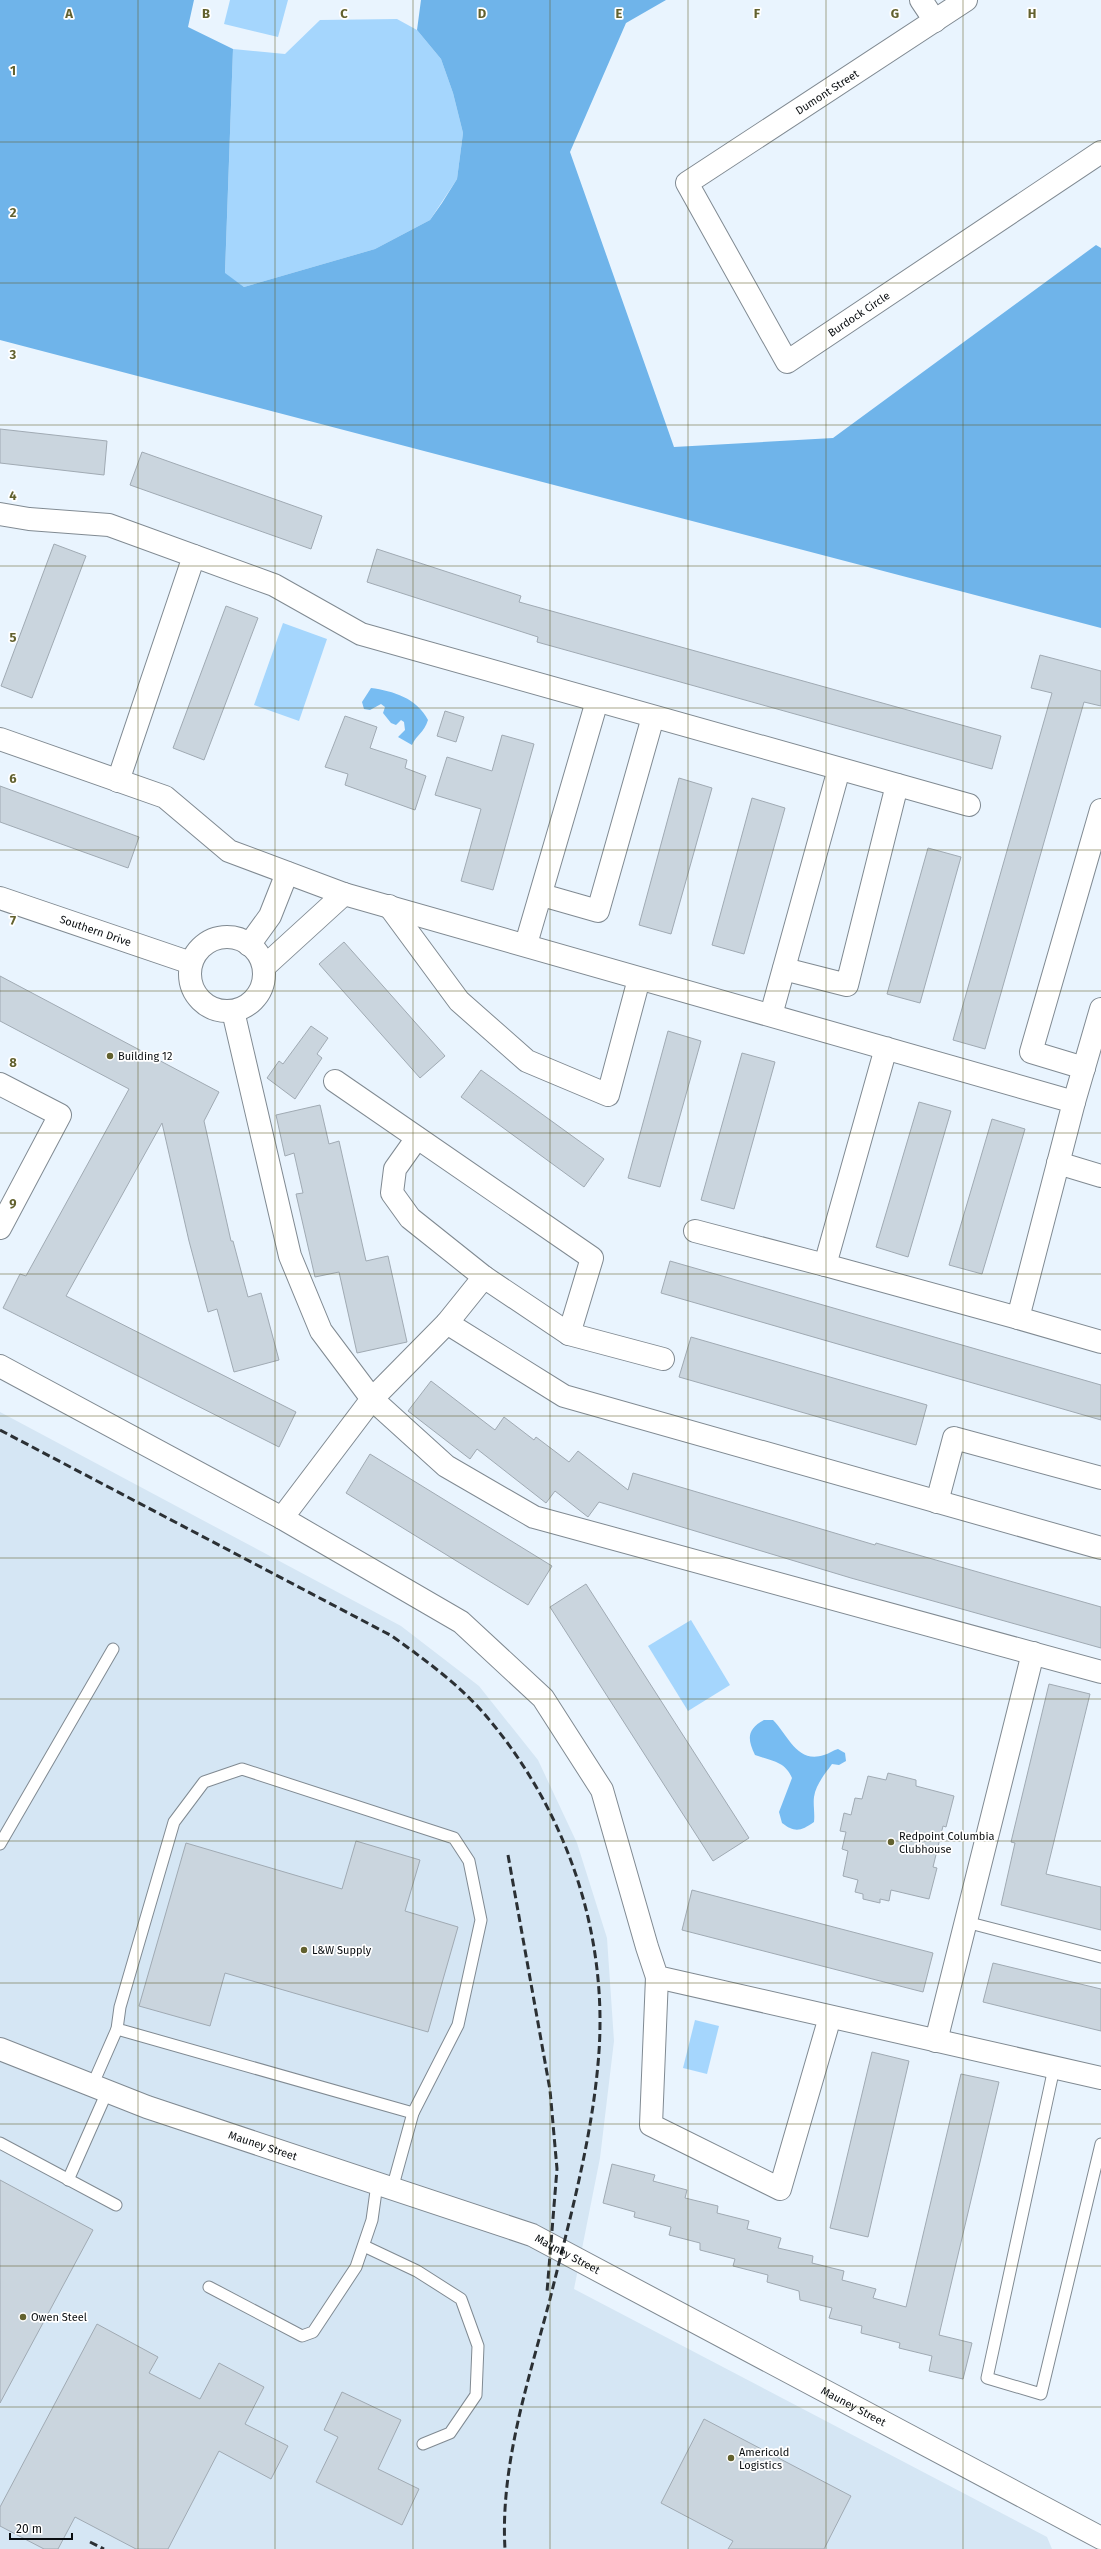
<svg xmlns="http://www.w3.org/2000/svg" width="1101" height="2549" viewBox="0 0 1101 2549" font-family="'Fira Sans',sans-serif">
  <rect width="100%" height="100%" fill="#e9f4fe"/>
  <!-- built -->
  <polygon fill="#d5e6f4" points="0,1412 401,1626 479,1686 538,1760 577,1843 607,1938 614,2041 600,2158 574,2289 1047,2537 1052,2549 0,2549"/>
  <!-- green -->
  <g fill="#a5d6fd">
    <polygon points="230,0 288,0 278,37 224,24"/>
    <polygon points="397,19 417,30 441,59 453,93 463,133 457,179 430,220 375,249 244,287 225,274 233,49 285,54 320,20"/>
    <polygon points="283,623 327,639 299,721 254,705"/>
    <polygon points="691,1620 730,1685 688,1711 648,1646"/>
    <polygon points="695,2020 719,2026 707,2074 683,2068"/>
  </g>
  <!-- forest -->
  <polygon fill="#6fb4ea" points="0,0 194,0 188,27 233,49 225,273 244,287 375,249 430,220 442,203 457,179 463,133 453,93 441,59 417,30 421,0 666,0 626,23 570,152 674,447 833,438 1096,245 1101,248 1101,628 0,340"/>
  <!-- water -->
  <g fill="#77bcf2">
    <path d="M 371,688 C 393,691 417,698 428,720 C 424,733 417,734 412,745 L 398,737 L 405,730 L 404,722 L 401,720 L 396,725 L 391,723 L 383,713 L 385,707 L 381,704 L 370,710 L 364,709 L 362,702 Z"/>
    <path d="M 764,1720 L 773,1720 C 788,1735 797,1764 824,1755 C 829,1754 833,1750 838,1749 L 845,1753 L 846,1761 L 839,1765 L 832,1764 C 825,1774 816,1784 814,1797 C 813,1805 815,1813 814,1822 C 801,1831 795,1833 782,1823 L 779,1812 L 792,1778 C 785,1761 771,1761 755,1755 C 747,1739 747,1729 764,1720 Z"/>
  </g>
  <!-- building -->
  <g fill="#cad5de" stroke="#a0aab3">
    <polygon points="0,429 107,441 104,475 0,463"/>
    <polygon points="142,452 322,516 311,549 130,485"/>
    <polygon points="54,544 86,556 32,698 1,686"/>
    <polygon points="377,549 521,596 519,602 1001,736 992,769 537,642 538,637 367,582"/>
    <polygon points="226,606 258,618 204,760 173,748"/>
    <polygon points="1040,655 1101,671 1101,706 1084,702 985,1049 953,1040 1052,693 1031,688"/>
    <polygon points="445,711 464,717 456,742 437,736"/>
    <polygon points="345,716 377,727 370,748 407,760 405,768 426,776 415,810 345,785 348,774 325,767"/>
    <polygon points="502,735 534,744 493,890 461,881 481,809 435,795 447,757 492,771"/>
    <polygon points="679,778 712,788 671,934 639,925"/>
    <polygon points="0,786 139,837 128,868 0,822"/>
    <polygon points="752,798 785,808 744,954 712,945"/>
    <polygon points="928,848 961,857 920,1003 887,994"/>
    <polygon points="344,942 445,1056 420,1078 319,964"/>
    <polygon points="0,976 219,1092 204,1121 231,1241 233,1241 248,1297 261,1293 279,1360 234,1372 217,1309 208,1312 189,1241 162,1123 66,1296 296,1412 279,1447 3,1308 20,1274 26,1276 129,1089 0,1021"/>
    <polygon points="311,1026 328,1038 317,1054 322,1058 295,1099 267,1078 279,1061 283,1064"/>
    <polygon points="668,1031 701,1041 660,1187 628,1178"/>
    <polygon points="742,1053 775,1062 734,1209 701,1200"/>
    <polygon points="481,1070 604,1159 584,1187 461,1097"/>
    <polygon points="919,1102 951,1111 908,1257 876,1247"/>
    <polygon points="320,1105 329,1144 339,1141 366,1261 388,1256 407,1342 357,1353 339,1272 315,1277 296,1194 303,1193 294,1153 285,1156 276,1115"/>
    <polygon points="992,1119 1025,1129 982,1274 949,1265"/>
    <polygon points="670,1261 1101,1385 1101,1420 661,1293"/>
    <polygon points="691,1337 927,1405 916,1445 679,1377"/>
    <polygon points="431,1381 495,1430 504,1417 534,1440 536,1437 569,1462 578,1451 628,1490 633,1473 875,1545 876,1543 1101,1607 1101,1648 851,1578 599,1502 588,1517 555,1491 546,1503 477,1449 470,1459 408,1411"/>
    <polygon points="370,1454 552,1566 528,1605 346,1493"/>
    <polygon points="586,1584 749,1838 713,1861 550,1607"/>
    <polygon points="1049,1684 1090,1694 1046,1874 1101,1887 1101,1930 1001,1905 1015,1843 1011,1842"/>
    <polygon points="888,1773 916,1780 916,1786 954,1796 946,1827 943,1826 933,1867 937,1868 929,1899 891,1890 889,1901 880,1899 880,1903 863,1899 863,1894 855,1892 858,1880 843,1876 848,1851 842,1849 846,1832 840,1831 844,1813 851,1815 855,1798 862,1799 868,1776 886,1780"/>
    <polygon points="356,1841 420,1860 405,1911 458,1927 428,2032 225,1973 210,2026 139,2006 186,1843 342,1889"/>
    <polygon points="692,1890 933,1953 923,1992 682,1930"/>
    <polygon points="993,1963 1101,1989 1101,2031 983,2002"/>
    <polygon points="872,2052 909,2061 868,2237 830,2228"/>
    <polygon points="961,2074 999,2082 939,2335 972,2343 963,2379 929,2371 932,2356 899,2348 900,2343 861,2333 862,2326 829,2318 832,2308 800,2300 799,2291 767,2282 768,2275 733,2266 735,2259 700,2250 700,2243 669,2235 671,2227 634,2217 635,2212 603,2203 612,2164 655,2175 653,2181 687,2190 685,2198 718,2206 717,2213 749,2221 747,2229 781,2238 778,2248 813,2256 812,2263 844,2271 842,2280 876,2289 873,2298 906,2307"/>
    <polygon points="0,2180 93,2230 0,2403"/>
    <polygon points="97,2324 158,2357 149,2373 200,2399 219,2363 264,2387 245,2424 288,2446 271,2479 219,2451 168,2549 136,2549 75,2517 58,2549 44,2549 0,2526 0,2507"/>
    <polygon points="342,2392 401,2420 378,2469 419,2489 402,2525 316,2482 338,2437 324,2430"/>
    <polygon points="704,2419 851,2496 824,2549 728,2549 733,2541 661,2503"/>
  </g>
  <g fill="none" stroke-linecap="round" stroke-linejoin="round">
    <!-- lane casing -->
    <g stroke="#808a92" stroke-width="13">
      <g id="lane">
        <polyline points="0,1844 113,1649"/>
        <polyline points="966,1922 1101,1957"/>
        <polyline points="117,2029 413,2113"/>
        <polyline points="1054,2068 987,2378 1041,2394 1101,2144"/>
        <polyline points="92,2086 117,2029 120,2007 174,1822 204,1782 242,1769 454,1838 469,1861 481,1920 458,2025 413,2113 392,2189"/>
        <polyline points="0,2143 116,2205"/>
        <polyline points="68,2180 107,2092"/>
        <polyline points="364,2246 417,2271 461,2299 478,2346 476,2395 450,2433 423,2444"/>
        <polyline points="209,2287 302,2336 313,2332 356,2267 372,2220 377,2184"/>
      </g>
    </g>
    <!-- street casing -->
    <g stroke="#808a92" stroke-width="24">
      <g id="street">
        <polyline points="921,0 935,21"/>
        <path id="s1" d="M 966,0 L 687,183 L 787,362 L 1101,152"/>
        <polyline points="0,514 29,519 109,525 274,585 361,634 969,805"/>
        <polyline points="0,739 165,797 229,851 344,894 1074,1102 1018,1318 825,1265 886,1048"/>
        <polyline points="118,781 194,556"/>
        <polyline points="542,895 598,911 653,717"/>
        <path id="s2" d="M 0,898 L 191,963"/>
        <polyline points="389,906 459,1001 527,1061 608,1095 639,979"/>
        <circle cx="227" cy="974" r="37"/>
        <polyline points="526,944 597,701"/>
        <polyline points="249,945 270,916 287,873"/>
        <polyline points="264,967 344,894"/>
        <polyline points="784,969 847,985 897,785"/>
        <polyline points="233,1011 290,1256 321,1331 372,1399 446,1466 534,1517 1101,1672"/>
        <polyline points="771,1015 839,769"/>
        <polyline points="1084,1068 1031,1052 1101,810"/>
        <polyline points="335,1081 592,1258 569,1334"/>
        <polyline points="0,1084 60,1115 0,1228"/>
        <polyline points="1074,1102 1101,1009"/>
        <polyline points="417,1138 395,1169 392,1193 410,1218 484,1277"/>
        <polyline points="1058,1163 1101,1176"/>
        <polyline points="695,1231 825,1265"/>
        <polyline points="1018,1318 1101,1342"/>
        <polyline points="447,1323 484,1277 569,1334 663,1359"/>
        <polyline points="0,1366 282,1518"/>
        <polyline points="937,1502 954,1438 1101,1478"/>
        <polyline points="1101,1548 564,1396 447,1323 372,1399 282,1518 461,1622 543,1698 602,1790 647,1947 657,1977 1101,2078"/>
        <polyline points="657,1977 651,2125 780,2189 830,2017"/>
        <polyline points="936,2041 1033,1653"/>
        <path id="s3" d="M 0,2049 L 147,2107 L 532,2235 L 1101,2538"/>
      </g>
    </g>
    <!-- lane -->
    <use href="#lane" stroke="#fff" stroke-width="11"/>
    <!-- street -->
    <use href="#street" stroke="#fff" stroke-width="22"/>
    <!-- rail -->
    <g stroke="#2b3034" stroke-width="3" stroke-dasharray="8 4" stroke-linecap="butt">
      <path d="M 0,1430 L 392,1636 C 425,1660 460,1685 487,1717 C 568,1813 610,1938 598,2064 C 591,2143 569,2222 550,2299 C 529,2379 500,2465 505,2549"/>
      <polyline points="508,1855 550,2090 557,2169 547,2292"/>
      <polyline points="90,2542 104,2549"/>
    </g>
  </g>
  <!-- grid -->
  <path fill="none" stroke="#62612e" stroke-width="1" stroke-opacity="0.55" d="M 138,0 L 138,2549M 275,0 L 275,2549M 413,0 L 413,2549M 550,0 L 550,2549M 688,0 L 688,2549M 826,0 L 826,2549M 963,0 L 963,2549M 0,142 L 1101,142M 0,283 L 1101,283M 0,425 L 1101,425M 0,566 L 1101,566M 0,708 L 1101,708M 0,850 L 1101,850M 0,991 L 1101,991M 0,1133 L 1101,1133M 0,1274 L 1101,1274M 0,1416 L 1101,1416M 0,1558 L 1101,1558M 0,1699 L 1101,1699M 0,1841 L 1101,1841M 0,1983 L 1101,1983M 0,2124 L 1101,2124M 0,2266 L 1101,2266M 0,2407 L 1101,2407"/>
  <!-- markers -->
  <g fill="#62612e" stroke="#fff" stroke-width="1.5">
    <circle cx="110" cy="1056" r="4"/>
    <circle cx="891" cy="1842" r="4"/>
    <circle cx="304" cy="1950" r="4"/>
    <circle cx="23" cy="2317" r="4"/>
    <circle cx="731" cy="2458" r="4"/>
  </g>
  <g text-anchor="middle" stroke-width="3.5" stroke-linejoin="round" paint-order="stroke">
    <!-- street labels -->
    <g font-size="11" fill="#090d10" stroke="#fff">
      <text transform="translate(827 92) rotate(-33)" y="4">Dumont Street</text>
      <text dy="4" stroke="none"><textPath href="#s1" startOffset="625">Burdock Circle</textPath></text>
      <text dy="4" stroke="none"><textPath href="#s2" startOffset="101">Southern Drive</textPath></text>
      <text dy="4" stroke="none"><textPath href="#s3" startOffset="280">Mauney Street</textPath></text>
      <text dy="4" stroke="none"><textPath href="#s3" startOffset="604">Mauney Street</textPath></text>
      <text dy="4" stroke="none"><textPath href="#s3" startOffset="928">Mauney Street</textPath></text>
    </g>
    <!-- poi labels -->
    <g font-size="11" fill="#090d10" stroke="#fff" text-anchor="start">
      <text x="118" y="1060">Building 12</text>
      <text x="899" y="1840">Redpoint Columbia<tspan x="899" dy="13">Clubhouse</tspan></text>
      <text x="312" y="1954">L&amp;W Supply</text>
      <text x="31" y="2321">Owen Steel</text>
      <text x="739" y="2456">Americold<tspan x="739" dy="13">Logistics</tspan></text>
    </g>
  </g>
  <g font-size="13" text-anchor="middle" font-weight="bold" fill="#62612e" stroke="#fff" stroke-width="3.5" stroke-linejoin="round" paint-order="stroke">
    <text x="69" y="18">A</text>
    <text x="206" y="18">B</text>
    <text x="344" y="18">C</text>
    <text x="482" y="18">D</text>
    <text x="619" y="18">E</text>
    <text x="757" y="18">F</text>
    <text x="895" y="18">G</text>
    <text x="1032" y="18">H</text>
    <text x="13" y="75">1</text>
    <text x="13" y="217">2</text>
    <text x="13" y="359">3</text>
    <text x="13" y="500">4</text>
    <text x="13" y="642">5</text>
    <text x="13" y="783">6</text>
    <text x="13" y="925">7</text>
    <text x="13" y="1067">8</text>
    <text x="13" y="1208">9</text>
  </g>
  <!-- scale -->
  <path d="M10 2533v6h62v-6" fill="none" stroke="#090d10" stroke-width="2"/>
  <text x="16" y="2533" font-size="12" fill="#090d10" stroke="#ffffff" stroke-width="3" paint-order="stroke">20 m</text>
</svg>
